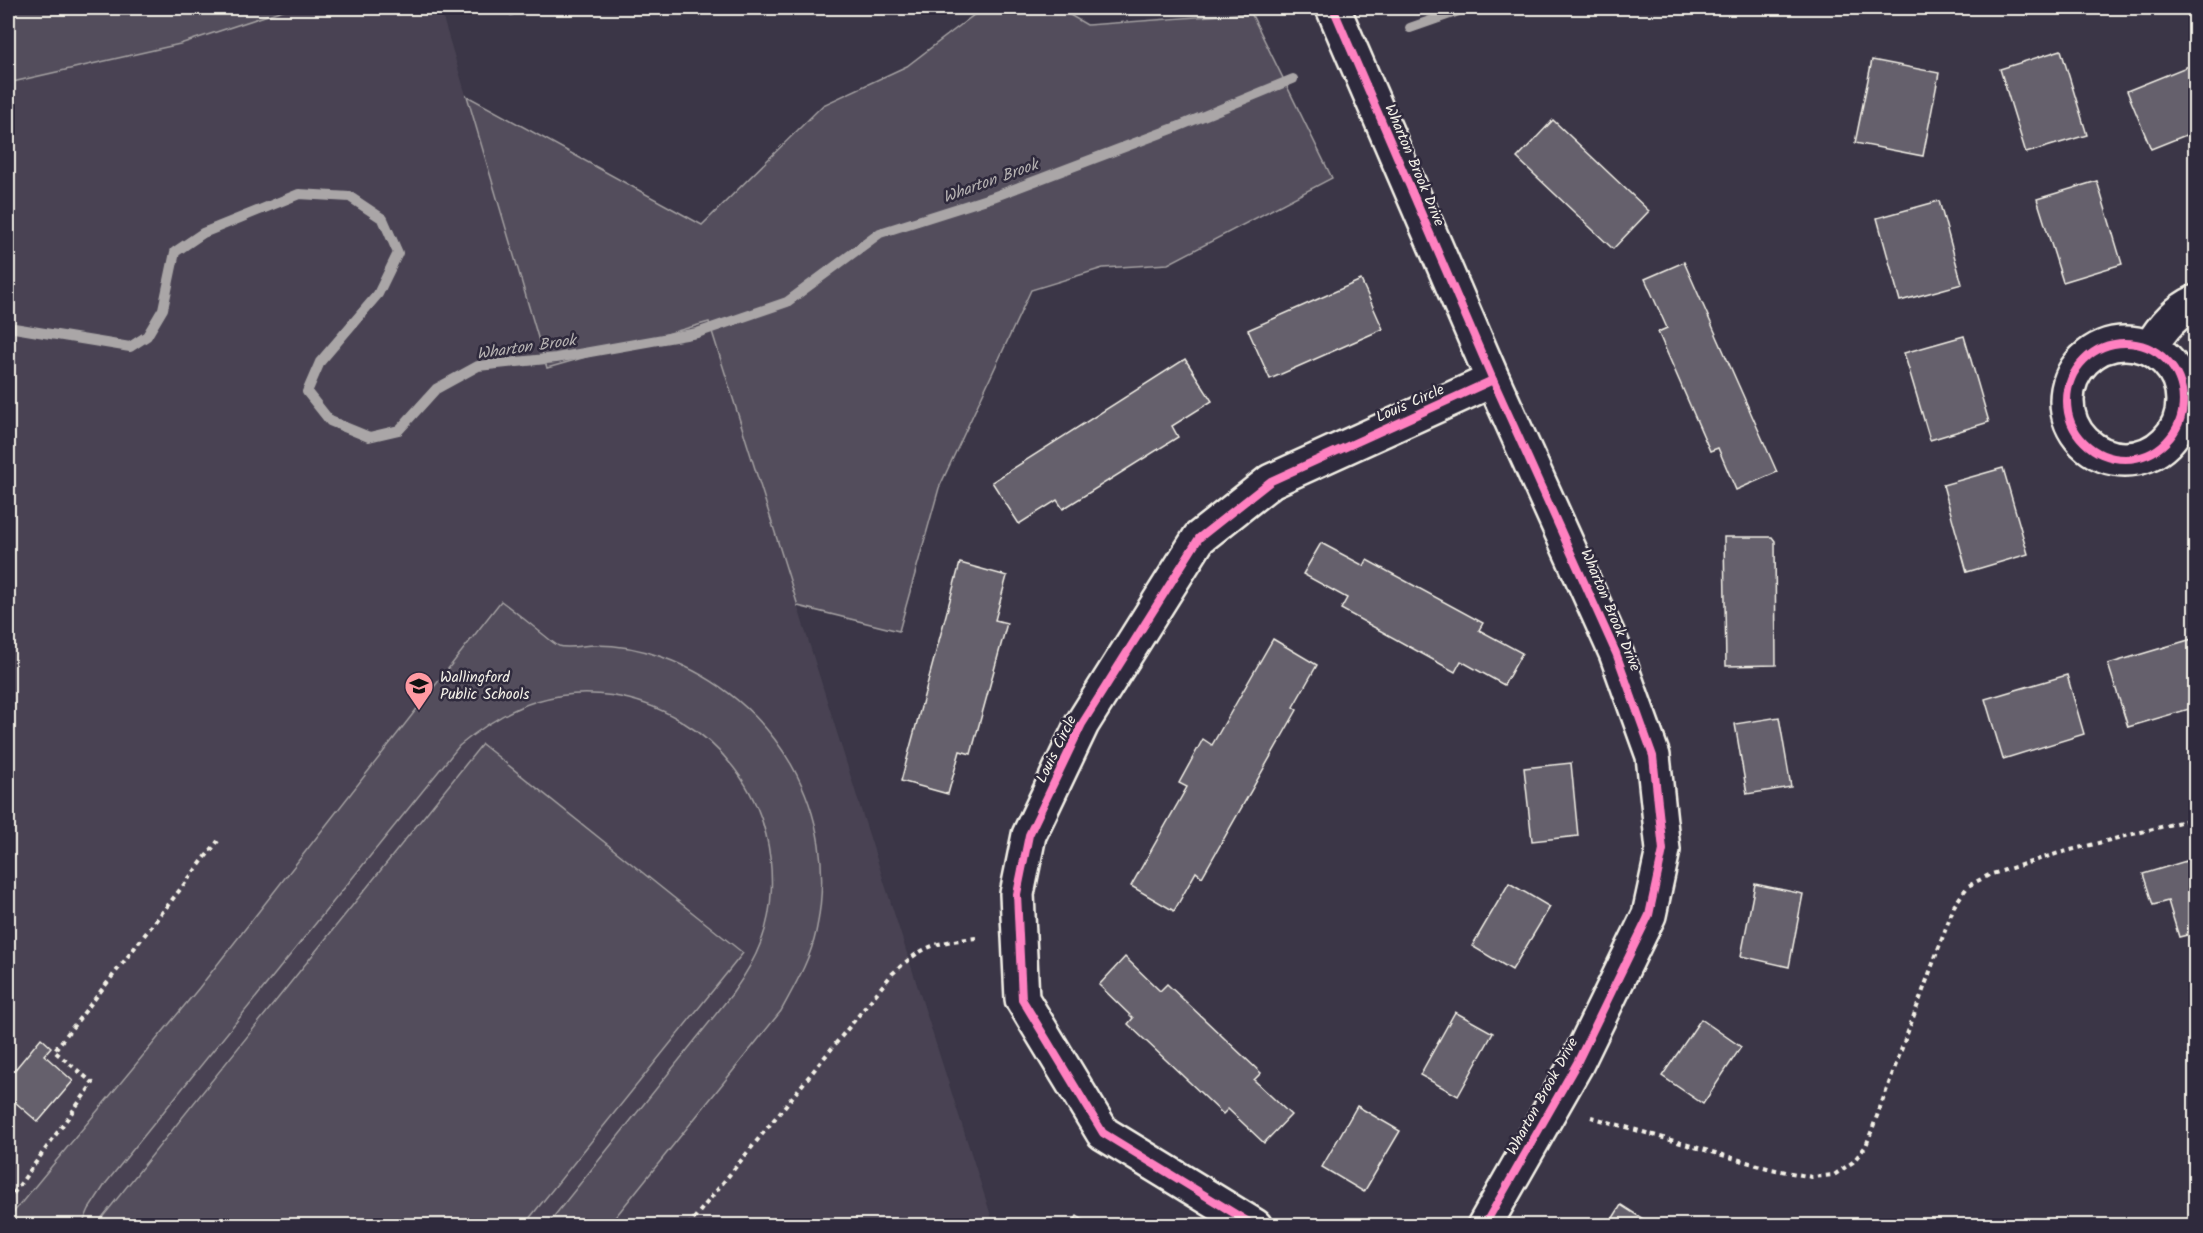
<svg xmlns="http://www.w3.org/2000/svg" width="2203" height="1233" viewBox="0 0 2203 1233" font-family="Kalam,sans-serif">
  <rect width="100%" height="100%" fill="#3b3647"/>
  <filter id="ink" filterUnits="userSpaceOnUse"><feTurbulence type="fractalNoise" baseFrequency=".0167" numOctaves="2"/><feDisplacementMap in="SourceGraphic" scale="12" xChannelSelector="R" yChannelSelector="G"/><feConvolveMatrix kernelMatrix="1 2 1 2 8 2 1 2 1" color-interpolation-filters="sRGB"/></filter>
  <g filter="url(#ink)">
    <!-- built -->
    <polygon fill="#484352" points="8,8 440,8 547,367 709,322 863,816 994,1225 8,1225"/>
    <!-- green -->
    <g fill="#534e5c" stroke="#a4a0a2" stroke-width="1.5">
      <polygon points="8,8 289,8 180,44 8,83"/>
      <polygon points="983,8 1058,8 1087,25 1251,13 1332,178 1168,264 1103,268 1031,290 939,488 899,631 798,606 709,322 547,368 467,96 702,225 823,105 907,66"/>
      <path d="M 501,601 C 516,612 530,624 544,635 C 548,638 554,644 559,646 C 568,649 585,645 595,645 C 617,645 641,649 662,657 C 776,698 842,812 816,932 C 810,960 795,985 781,1011 L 609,1225 L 547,1225 L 732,994 C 744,977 754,961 761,942 C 774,908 774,869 766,835 C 743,737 635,671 537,701 C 507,710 483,726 459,746 L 106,1183 L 89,1209 L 82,1225 L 8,1225 L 8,1219 L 199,988 Z"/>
      <polygon points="482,744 743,953 524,1225 96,1225"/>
    </g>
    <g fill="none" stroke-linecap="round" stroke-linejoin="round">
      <!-- stream -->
      <g stroke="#aaa6a7" stroke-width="10">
        <polyline points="1410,28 1467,8"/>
        <polyline points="8,327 130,347 147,336 163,309 175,252 203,233 299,194 350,197 383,219 398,253 378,294 320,362 307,392 330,421 369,437 399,430 436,389 478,366 556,358 697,333 787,302 880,233 993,197 1177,127 1293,79"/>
      </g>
    </g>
    <!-- building -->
    <g fill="#65616c" stroke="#f4f1e8" stroke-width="1.5">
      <polygon points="508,8 534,8 511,15"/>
      <polygon points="2061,50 2087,135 2026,153 2000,69"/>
      <polygon points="1872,60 1939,73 1923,156 1855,143"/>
      <polygon points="2196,63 2196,131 2151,149 2127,91"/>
      <polygon points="1553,120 1649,211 1613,249 1517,158"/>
      <polygon points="2097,181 2122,264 2063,282 2037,199"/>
      <polygon points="1939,201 1962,284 1900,301 1877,218"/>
      <polygon points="1684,262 1777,472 1736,490 1718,448 1710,451 1658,332 1667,328 1645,279"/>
      <polygon points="1361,280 1383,329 1270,379 1248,330"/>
      <polygon points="1964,336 1989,422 1930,440 1904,353"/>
      <polygon points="1185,359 1212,401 1172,426 1178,437 1063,509 1057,500 1019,524 992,482"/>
      <polygon points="2003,468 2028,554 1967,572 1943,485"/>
      <polygon points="1724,537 1772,537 1775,541 1776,665 1726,666"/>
      <polygon points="1321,543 1364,566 1367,560 1483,623 1479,630 1522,653 1504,685 1461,661 1455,672 1341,609 1347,598 1303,574"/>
      <polygon points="960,563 1007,576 995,620 1007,623 971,754 960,751 948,794 901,781"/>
      <polygon points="1273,639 1317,665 1293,707 1297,710 1202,877 1196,872 1174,911 1131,886 1187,787 1179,783 1203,739 1212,745"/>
      <polygon points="2192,639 2196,649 2196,707 2128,727 2108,664"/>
      <polygon points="2067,675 2084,734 2003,759 1985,699"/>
      <polygon points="1779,717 1791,787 1747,794 1735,724"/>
      <polygon points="1571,763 1578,836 1532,841 1524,768"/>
      <polygon points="2196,858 2196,947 2191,934 2179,937 2168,901 2153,905 2143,874"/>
      <polygon points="1509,883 1550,907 1512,970 1472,946"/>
      <polygon points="1755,884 1803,894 1789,967 1741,956"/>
      <polygon points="1125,957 1160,991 1167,984 1261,1073 1254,1080 1291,1115 1264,1143 1228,1109 1223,1114 1128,1024 1133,1018 1099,985"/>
      <polygon points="1455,1012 1493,1033 1458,1096 1420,1075"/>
      <polygon points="1701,1019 1741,1047 1703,1104 1662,1076"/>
      <polygon points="41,1038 51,1047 44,1055 73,1081 38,1122 8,1096 8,1078"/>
      <polygon points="1357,1106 1400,1131 1364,1192 1322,1167"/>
      <polygon points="1621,1205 1654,1226 1608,1226"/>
      <polygon points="1077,1216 1092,1226 1071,1226"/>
    </g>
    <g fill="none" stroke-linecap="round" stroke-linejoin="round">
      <!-- minor casing -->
      <g stroke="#f4f1e8" stroke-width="38">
        <g id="minor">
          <polyline points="1333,8 1493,380 1616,653 1653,756 1663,850 1649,915 1577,1063 1484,1226"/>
          <circle cx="2125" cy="401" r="58"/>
          <path d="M 2150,348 C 2161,329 2176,311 2196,302"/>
          <polyline points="1255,1226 1103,1133 1022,999 1017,894 1029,835 1082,724 1199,538 1271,481 1493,380"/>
        </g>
      </g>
      <!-- path -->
      <g stroke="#f4f1e8" stroke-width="4" stroke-dasharray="4.5 4.5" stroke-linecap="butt">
        <polyline points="1591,1117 1771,1169 1812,1177 1834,1175 1853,1162 1866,1146 1954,906 1968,886 1989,875 2059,853 2196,818"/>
        <polyline points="8,1201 93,1083 54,1051 218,841"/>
        <path d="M 688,1226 L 892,974 C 924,945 933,943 976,938"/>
      </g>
      <!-- minor -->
      <use href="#minor" stroke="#2f2a3d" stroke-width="33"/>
      <!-- cycleway casing -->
      <g stroke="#2f2a3d" stroke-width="11">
        <g id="cycleway">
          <polyline points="1333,8 1493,380 1616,653 1653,756 1663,850 1649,915 1577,1063 1484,1226"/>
          <circle cx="2125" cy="401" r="58"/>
          <polyline points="1255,1226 1103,1133 1022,999 1017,894 1029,835 1082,724 1199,538 1271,481 1493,380"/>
        </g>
      </g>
      <!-- cycleway -->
      <use href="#cycleway" stroke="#ff80c0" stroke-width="8"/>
    </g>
  </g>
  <!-- icons -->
  <defs>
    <g id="school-pin" transform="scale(1.5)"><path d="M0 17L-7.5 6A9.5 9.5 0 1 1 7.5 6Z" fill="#ff9aa2" stroke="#2f2a3d"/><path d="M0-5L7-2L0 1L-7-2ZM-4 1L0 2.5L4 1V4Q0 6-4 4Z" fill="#111"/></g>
  </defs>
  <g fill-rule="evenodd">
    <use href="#school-pin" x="419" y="686"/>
  </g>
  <g text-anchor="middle" stroke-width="5" stroke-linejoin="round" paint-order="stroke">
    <!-- street labels -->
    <g font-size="15" fill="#f4f1e8" stroke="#2f2a3d">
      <text transform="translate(1415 165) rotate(67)" y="5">Wharton Brook Drive</text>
      <text transform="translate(1410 403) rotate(-24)" y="5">Louis Circle</text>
      <text transform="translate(1611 610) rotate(67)" y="5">Wharton Brook Drive</text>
      <text transform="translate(1056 749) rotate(-64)" y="5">Louis Circle</text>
      <text transform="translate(1542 1096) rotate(-61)" y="5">Wharton Brook Drive</text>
    </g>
    <!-- poi labels -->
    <g font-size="15" fill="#f4f1e8" stroke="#2f2a3d" text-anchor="start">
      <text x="440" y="682">Wallingford<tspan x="440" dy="17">Public Schools</tspan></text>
    </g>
    <!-- water labels -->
    <g font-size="16" font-style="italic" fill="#b6b2b2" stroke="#2f2a3d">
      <text transform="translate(990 180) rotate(-20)" y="6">Wharton Brook</text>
      <text transform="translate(526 346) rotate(-8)" y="6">Wharton Brook</text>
    </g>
  </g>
  <!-- margin -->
  <rect width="2203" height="1233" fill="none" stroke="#2f2a3d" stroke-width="30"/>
  <rect x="15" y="15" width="2173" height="1203" fill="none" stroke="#f4f1e8" stroke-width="2" filter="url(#ink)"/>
</svg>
